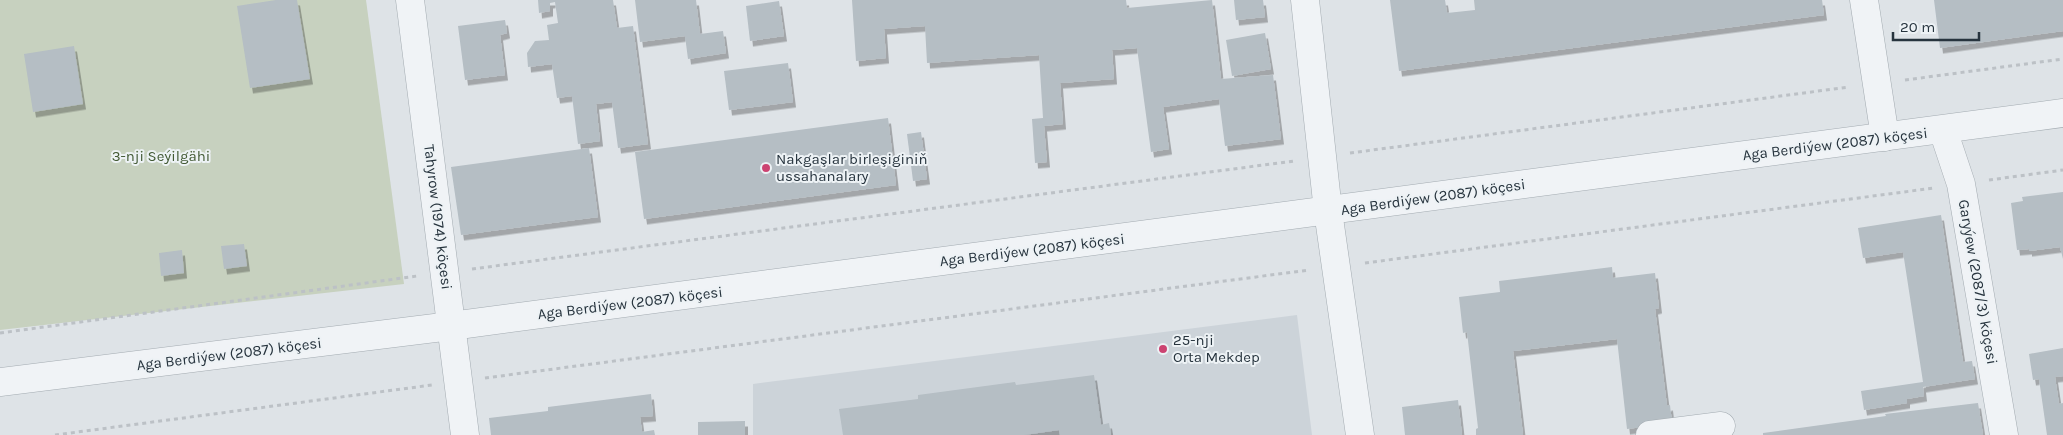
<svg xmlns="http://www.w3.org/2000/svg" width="2063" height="435" viewBox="0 0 2063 435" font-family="Karla,sans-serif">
  <defs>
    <filter id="shadow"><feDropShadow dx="3" dy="5.5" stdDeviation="0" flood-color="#0004"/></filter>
  </defs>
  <rect width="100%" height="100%" fill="#dee3e7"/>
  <!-- built -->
  <polygon fill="#ccd3d9" points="1297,315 1312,435 753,435 753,384"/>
  <!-- green -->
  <polygon fill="#c7d1bf" points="0,0 366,0 404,284 0,330"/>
  <!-- building -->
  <g fill="#b5bec4" filter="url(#shadow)">
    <polygon points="276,0 297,0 310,79 250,88 237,6"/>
    <polygon points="538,0 613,0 617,28 633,26 648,144 618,148 612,102 596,104 600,141 578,144 572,96 557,98 552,64 528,67 527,53 535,41 549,40 547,25 558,23 555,2 550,3 550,11 539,13"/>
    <polygon points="635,0 696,0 700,34 723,31 726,53 688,59 685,36 640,42"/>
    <polygon points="852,0 1126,0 1127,8 1212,0 1221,79 1273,75 1281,139 1225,146 1219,99 1163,107 1169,149 1151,152 1137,48 1112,50 1114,79 1060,83 1063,124 1044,126 1047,162 1035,163 1032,119 1043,118 1039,55 927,63 925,26 884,29 886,58 856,61"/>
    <polygon points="1234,0 1263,0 1265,17 1236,20"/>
    <polygon points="1390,0 1445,0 1447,13 1475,10 1474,0 1822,0 1824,15 1399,71"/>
    <polygon points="1934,0 2063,0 2063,31 1940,48"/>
    <polygon points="779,1 784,36 750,41 746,6"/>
    <polygon points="505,20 507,33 500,35 505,75 465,80 458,26"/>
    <polygon points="1265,33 1271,69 1232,76 1226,40"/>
    <polygon points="74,46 83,104 33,112 24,54"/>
    <polygon points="788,63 793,102 729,110 724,71"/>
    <polygon points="888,118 896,185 644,219 635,152"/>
    <polygon points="921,132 927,179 913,181 907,134"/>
    <polygon points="589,148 598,217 461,235 451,167"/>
    <polygon points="2063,192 2063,259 2060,247 2029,251 2029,249 2017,250 2011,203 2023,201 2022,197"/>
    <polygon points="1941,215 1963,362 1972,361 1975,379 1923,387 1924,396 1907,399 1907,403 1864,410 1861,391 1923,382 1903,252 1863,258 1858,228"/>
    <polygon points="244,244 247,266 224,269 221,246"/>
    <polygon points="182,250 184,273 161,276 159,253"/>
    <polygon points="1612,267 1613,278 1655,273 1659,308 1655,309 1667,406 1670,405 1672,423 1627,429 1617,339 1513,351 1523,435 1476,435 1476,429 1478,428 1467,332 1463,333 1459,297 1500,292 1499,281"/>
    <polygon points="2063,348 2063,376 2055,377 2059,404 2063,403 2063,435 2047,435 2039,379 2033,380 2029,354"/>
    <polygon points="1094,375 1101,425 1109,423 1111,435 1060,435 1059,430 1024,435 843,435 839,409 918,399 918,395 1015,382 1016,385"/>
    <polygon points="651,394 653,416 640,417 642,432 654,430 655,435 491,435 489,418 548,411 548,407"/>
    <polygon points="1458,400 1462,435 1405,435 1402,407"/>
    <polygon points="1978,403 1983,435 1763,435 1763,433 1886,416 1885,414"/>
    <polygon points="745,421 745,435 698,435 698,422"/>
  </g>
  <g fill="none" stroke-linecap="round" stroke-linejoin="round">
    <!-- minor casing -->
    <g stroke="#a3abb1" stroke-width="29">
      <g id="minor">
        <polyline points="410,0 465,435"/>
        <polyline points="1305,0 1328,211 1360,435"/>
        <polyline points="1864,0 1885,137"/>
        <polyline points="1943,130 1961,184 2004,435"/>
        <polyline points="0,382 451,326 2063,113"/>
        <polyline points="1650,435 1721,426"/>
      </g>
    </g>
    <!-- path -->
    <g stroke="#bcc1c6" stroke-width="3" stroke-dasharray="4 4" stroke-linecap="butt">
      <polyline points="1905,80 2063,59"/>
      <polyline points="1350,153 1849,87"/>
      <polyline points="1989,180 2063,170"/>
      <polyline points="1365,263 1934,188"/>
      <polyline points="472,269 1294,161"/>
      <polyline points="0,333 417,276"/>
      <polyline points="485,378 1309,270"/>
      <polyline points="55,435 432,385"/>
    </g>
    <!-- minor -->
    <use href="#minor" stroke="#f0f3f6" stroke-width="28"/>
  </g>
  <!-- markers -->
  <g fill="#cc4371" stroke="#edf2f5" stroke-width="2">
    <circle cx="766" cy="168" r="5"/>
    <circle cx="1163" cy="349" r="5"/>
  </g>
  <g text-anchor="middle" stroke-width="4" stroke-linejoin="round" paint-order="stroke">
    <!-- street labels -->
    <g font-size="15" fill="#27343e" stroke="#edf2f5">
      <text transform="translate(1835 144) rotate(-7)" y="5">Aga Berdiýew (2087) köçesi</text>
      <text transform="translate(1433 197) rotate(-8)" y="5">Aga Berdiýew (2087) köçesi</text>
      <text transform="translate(438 217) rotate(83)" y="5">Tahyrow (1974) köçesi</text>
      <text transform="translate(1032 250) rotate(-7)" y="5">Aga Berdiýew (2087) köçesi</text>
      <text transform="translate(1978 282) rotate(80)" y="5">Garyýew (2087/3) köçesi</text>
      <text transform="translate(630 303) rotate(-7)" y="5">Aga Berdiýew (2087) köçesi</text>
      <text transform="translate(229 354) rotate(-7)" y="5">Aga Berdiýew (2087) köçesi</text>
    </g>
    <!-- park labels -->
    <g font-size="15" fill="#435a35" stroke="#edf2f5">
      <text x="161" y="161">3-nji Seýilgähi</text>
    </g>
    <!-- poi labels -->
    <g font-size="15" fill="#27343e" stroke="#edf2f5" text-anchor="start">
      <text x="776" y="164">Nakgaşlar birleşiginiň<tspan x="776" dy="17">ussahanalary</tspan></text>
      <text x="1173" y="345">25-nji<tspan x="1173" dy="17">Orta Mekdep</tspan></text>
    </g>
  </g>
  <!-- scale -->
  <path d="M1893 32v8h86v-8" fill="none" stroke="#27343e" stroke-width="2.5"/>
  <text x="1900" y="32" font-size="15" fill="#27343e" stroke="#edf2f5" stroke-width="4" paint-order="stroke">20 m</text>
</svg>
